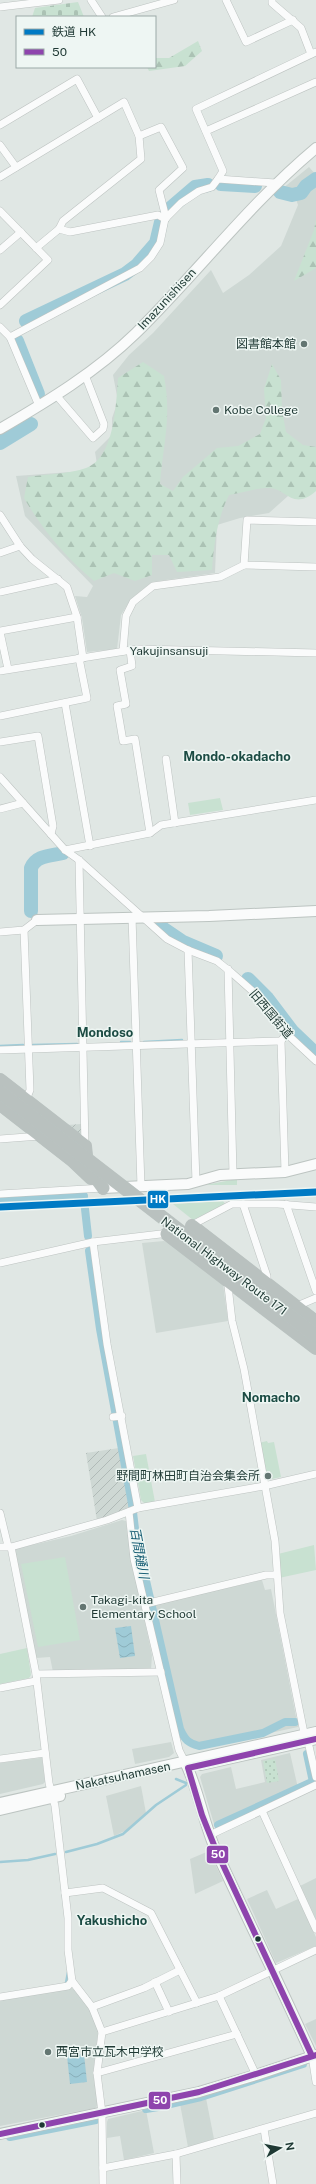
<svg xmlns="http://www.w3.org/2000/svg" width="316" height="2184" viewBox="0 0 316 2184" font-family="'Public Sans','Noto Sans JP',sans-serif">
  <defs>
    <pattern id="industrial-furrows" width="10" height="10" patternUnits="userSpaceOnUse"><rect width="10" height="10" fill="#ced8d4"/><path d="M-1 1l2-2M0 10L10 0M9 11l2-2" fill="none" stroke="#b0bab7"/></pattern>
    <pattern id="forest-firs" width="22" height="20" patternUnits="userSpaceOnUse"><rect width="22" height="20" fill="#c8e1d1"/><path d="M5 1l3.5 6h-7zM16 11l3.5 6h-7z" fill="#abc2b4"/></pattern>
    <pattern id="cemetery-stones" width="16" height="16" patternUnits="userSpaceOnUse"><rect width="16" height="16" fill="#c8e1d1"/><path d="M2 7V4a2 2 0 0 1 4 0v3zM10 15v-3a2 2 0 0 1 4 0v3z" fill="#abc2b4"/></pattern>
    <pattern id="garden-dots" width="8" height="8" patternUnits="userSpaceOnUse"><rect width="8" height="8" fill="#c8e1d1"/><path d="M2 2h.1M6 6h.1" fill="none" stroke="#abc2b4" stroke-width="1.8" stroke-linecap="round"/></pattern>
    <pattern id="water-waves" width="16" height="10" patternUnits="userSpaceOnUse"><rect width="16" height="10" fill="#9fcbd7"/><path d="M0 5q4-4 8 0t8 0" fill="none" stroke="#88afb9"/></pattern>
  </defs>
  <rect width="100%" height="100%" fill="#e0e7e4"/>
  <!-- built -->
  <g fill="#ced8d4">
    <polygon points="309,167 316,175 316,478 288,496 269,513 240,518 217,525 215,573 152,582 131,599 121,615 117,649 87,652 82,618 75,596 87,597 93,586 25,516 16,476 98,470 95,452 112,435 112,418 118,401 113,375 129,355 153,333 211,270 223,293 249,275 281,246 298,205 294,193 282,189"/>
    <polygon points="164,1241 169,1243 223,1284 228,1321 156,1333 142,1243"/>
    <polygon points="122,1520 126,1521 131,1559 152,1655 151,1670 53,1672 50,1657 36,1658 15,1549 71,1536"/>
    <polygon points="262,1580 265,1590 271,1589 298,1727 200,1748 188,1745 179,1736 150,1609 153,1605"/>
    <polygon points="171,1742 174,1753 169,1757 135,1764 132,1749"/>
    <polygon points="290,1753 298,1788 217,1824 214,1824 200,1777 202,1774 231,1767 236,1789 265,1782 261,1760"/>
    <polygon points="40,1758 42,1758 45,1782 43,1784 0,1794 0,1763"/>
    <polygon points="141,1786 146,1813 127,1830 114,1836 106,1796"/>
    <polygon points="209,1851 223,1881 195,1894 190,1859"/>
    <polygon points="316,1878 316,1920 300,1886"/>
    <polygon points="267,1890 276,1909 298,1899 316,1937 316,1946 276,1963 247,1899"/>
    <polygon points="72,1988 90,2008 98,2032 93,2073 98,2105 95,2108 0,2126 0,1999"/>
    <polygon points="316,2019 316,2046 305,2024"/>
    <polygon points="206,2098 214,2139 188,2147 180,2104"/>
    <polygon points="146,2110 154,2153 124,2160 120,2136 107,2138 107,2122 108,2119"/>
  </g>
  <!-- industrial -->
  <g fill="url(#industrial-furrows)">
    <polygon points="81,1124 81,1133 79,1134 67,1125"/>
    <polygon points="119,1448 129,1507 127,1510 97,1521 86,1453"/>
  </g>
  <!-- green -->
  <g fill="#c8e1d1">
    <polygon points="220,798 223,810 190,815 188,803"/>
    <polygon points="237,1179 237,1185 205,1185"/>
    <polygon points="223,1201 225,1204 193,1220 173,1204"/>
    <polygon points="267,1441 268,1443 274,1442 281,1477 272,1479 270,1471 264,1472 259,1443"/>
    <polygon points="146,1454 155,1502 145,1504 141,1500 133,1456"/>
    <polygon points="314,1545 316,1570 279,1578 278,1554"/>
    <polygon points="65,1557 80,1640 38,1647 21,1564"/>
    <polygon points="27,1648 31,1675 29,1678 0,1684 0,1654"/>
  </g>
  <!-- forest -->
  <g fill="url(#forest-firs)">
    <polygon points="198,41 202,51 185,66 149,71 147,67 155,67 155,58 169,58"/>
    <polygon points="316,219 316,268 294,281 314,230"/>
    <path d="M 143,362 L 164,376 C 172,418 163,444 160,484 L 173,491 L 183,477 L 217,448 L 238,446 L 260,434 L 266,418 L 264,389 L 272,364 L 281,380 L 282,410 L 286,432 L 303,445 L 316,447 L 316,491 C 292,512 286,487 268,488 C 256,488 241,493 229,495 C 217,519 214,543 212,570 L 177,572 L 169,555 L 152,555 L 152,575 L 135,581 L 114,573 L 94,581 C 66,558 42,529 24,498 L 28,477 C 45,474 70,474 86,468 C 115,458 116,403 118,378 Z"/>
  </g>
  <!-- cemetery -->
  <polygon fill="url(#cemetery-stones)" points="78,2 84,17 32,17 35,8"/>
  <!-- garden -->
  <polygon fill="url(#garden-dots)" points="275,1759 279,1781 267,1783 263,1761"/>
  <!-- water -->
  <g fill="url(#water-waves)">
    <polygon points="131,1626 135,1656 120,1658 115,1628"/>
    <polygon points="84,2054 87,2082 70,2084 67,2056"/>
  </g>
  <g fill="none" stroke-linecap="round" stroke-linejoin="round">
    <!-- stream -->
    <g stroke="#9fcbd7" stroke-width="2.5">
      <polyline points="121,1042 130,1042"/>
      <polyline points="144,1042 182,1040"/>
      <polyline points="33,1045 77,1044"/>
      <polyline points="0,1046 23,1045"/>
      <polyline points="176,1779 186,1783"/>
      <polyline points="66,1852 97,1844 123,1834 156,1805 186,1785"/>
      <polyline points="0,1862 28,1860 55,1854"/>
      <polyline points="66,1983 68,1972"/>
    </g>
    <!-- canal -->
    <g stroke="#9fcbd7" stroke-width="8">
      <polyline points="0,1199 84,1196"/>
      <polyline points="85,1209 88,1236"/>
      <path d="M 89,1251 L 100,1329 L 132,1504 L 136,1537 L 180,1729 C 185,1740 188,1743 199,1746 L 263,1733 L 285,1722 L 295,1722"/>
      <polyline points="307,1754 313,1782"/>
      <polyline points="218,1825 316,1780"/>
      <polyline points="166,2105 201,2097 303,2064"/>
      <polyline points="146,2109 158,2107"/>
      <polyline points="10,2137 96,2120"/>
    </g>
    <!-- river -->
    <g stroke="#9fcbd7" stroke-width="14">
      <polyline points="221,184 255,186"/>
      <polyline points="280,192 292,195 301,193 306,186 316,179"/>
      <polyline points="167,211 195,187 208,185"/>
      <polyline points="26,321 125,274 137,265 156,243 161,222"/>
      <polyline points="17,341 38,394"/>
      <polyline points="0,443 31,424"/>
      <path d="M 31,911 L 31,868 C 36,855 51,856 63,853"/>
      <polyline points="161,927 183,942 216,956"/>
      <polyline points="248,979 267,998 292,1031 316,1054"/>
    </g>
    <!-- street casing -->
    <g stroke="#bdc3c1" stroke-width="8">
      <g id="street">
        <polyline points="91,0 102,17"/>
        <polyline points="226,0 246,42 293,20"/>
        <polyline points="272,0 272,3 301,28 311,54"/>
        <polyline points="0,7 59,0"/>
        <polyline points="113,17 174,0"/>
        <polyline points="0,125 77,79 98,118"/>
        <polyline points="206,131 316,82"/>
        <polyline points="139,136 161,127 183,168 159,190 166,218"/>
        <polyline points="0,145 16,167"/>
        <polyline points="0,177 124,102 139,136 141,159 63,221 59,229 70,232 158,215 165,219"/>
        <polyline points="218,179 223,171 196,109 316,52"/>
        <polyline points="0,211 48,260 0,305"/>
        <polyline points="36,248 59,229"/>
        <polyline points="0,250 21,232"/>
        <polyline points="0,327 10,337 39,406"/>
        <polyline points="10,337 140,268 151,257 160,243 165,219 181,203 199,191 212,187 218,179 275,183"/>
        <polyline points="56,395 93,438 103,429 104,424 85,375"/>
        <polyline points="0,515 20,546 32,559 67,587 77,617 83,658"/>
        <polyline points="316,522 247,520 244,565 316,567"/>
        <polyline points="0,553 20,546"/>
        <polyline points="0,592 58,579"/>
        <polyline points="0,631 77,617"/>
        <polyline points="0,632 8,669"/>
        <polyline points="130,650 132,666 120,670 126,704 117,706 123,741 135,739 150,833"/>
        <polyline points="123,651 126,616 133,602 153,586 220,577 244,565"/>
        <polyline points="0,671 138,649 316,653"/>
        <polyline points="65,703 90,846"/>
        <polyline points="0,716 87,698 79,658"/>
        <polyline points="0,742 38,736 53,826 51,834"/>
        <polyline points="166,759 175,823"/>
        <polyline points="0,777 65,850 79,860 167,939 188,950 217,961 232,973 258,996 287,1034 316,1061"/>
        <polyline points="0,809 23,803"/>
        <polyline points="65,850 150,833 161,825 316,800"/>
        <polyline points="79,860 85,1146"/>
        <polyline points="132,917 141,1186"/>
        <polyline points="24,930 30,1090 26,1100"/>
        <polyline points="0,932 24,930 37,920"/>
        <polyline points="188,950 196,1182"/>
        <polyline points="228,969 233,1174"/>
        <polyline points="284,1037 281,1041 285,1172"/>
        <polyline points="0,1050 281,1041"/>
        <polyline points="0,1139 40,1136"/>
        <polyline points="0,1194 103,1188"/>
        <polyline points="243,1204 267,1276 267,1283"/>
        <polyline points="286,1204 316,1291"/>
        <polyline points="190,1226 232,1204 278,1204 316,1207"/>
        <polyline points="93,1242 107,1344 138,1508"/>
        <polyline points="0,1263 93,1242 169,1233"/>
        <polyline points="231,1280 228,1286 232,1321 244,1369 275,1541 280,1613 305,1738"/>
        <polyline points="297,1306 316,1298"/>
        <polyline points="113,1417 122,1416"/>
        <polyline points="129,1512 134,1559 179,1750 185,1762"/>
        <polyline points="0,1513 8,1546"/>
        <polyline points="0,1547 11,1547 61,1533 107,1520 138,1508 264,1486 316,1474"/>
        <polyline points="11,1547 36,1674 49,1783 55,1806 68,1918 68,1950 72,1981 92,2007 102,2032 97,2073 102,2113 103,2184"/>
        <polyline points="145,1604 266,1575 276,1575"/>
        <polyline points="36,1674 161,1672"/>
        <polyline points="0,1688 36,1681"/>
        <polyline points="309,1746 316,1777"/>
        <polyline points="0,1759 45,1753"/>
        <polyline points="262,1811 316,1929"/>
        <polyline points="210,1835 316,1785"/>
        <polyline points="65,1893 103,1888 151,1913 197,2003"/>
        <polyline points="155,1982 169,2012"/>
        <polyline points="219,1996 256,2075"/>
        <polyline points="0,1997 68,1986 72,1981"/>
        <polyline points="92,2007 144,1988 180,1970"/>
        <polyline points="102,2032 219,1996 316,1950"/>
        <polyline points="312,2056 316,2082"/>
        <polyline points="97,2073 237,2034"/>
        <polyline points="264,2129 273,2184"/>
        <polyline points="176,2154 177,2184"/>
        <polyline points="103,2168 176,2154 316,2113"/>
      </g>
    </g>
    <!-- secondary casing -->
    <g stroke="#bcc4c1" stroke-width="12">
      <g id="secondary">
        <path d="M 0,429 C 48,401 96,372 136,333 C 198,272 249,204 316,148"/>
        <polyline points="37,920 209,916 316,911"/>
        <polyline points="103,1188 188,1184 220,1175 285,1172 316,1164"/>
        <path d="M 185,1762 C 199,1790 203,1822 216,1851 C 248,1920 281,1987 312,2056"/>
        <polyline points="201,1765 316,1739"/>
        <polyline points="0,1803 316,1732"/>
        <polyline points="0,1810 60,1796"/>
        <polyline points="0,2134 199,2092 256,2075 316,2055"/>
      </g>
    </g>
    <!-- highway casing -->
    <g stroke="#bac3c1" stroke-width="14">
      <g id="highway">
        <polyline points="0,1080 85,1146 87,1166 103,1188"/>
        <polyline points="0,1104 72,1160 91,1178"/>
        <polyline points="192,1226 316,1322"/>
        <polyline points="167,1234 316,1348"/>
      </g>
    </g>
    <!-- street -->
    <use href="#street" stroke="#fafbfb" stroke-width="7"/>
    <!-- secondary -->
    <use href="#secondary" stroke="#fafbfb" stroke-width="10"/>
    <!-- highway -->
    <use href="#highway" stroke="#b9c1bf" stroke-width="13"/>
    <!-- highway-bridge casing -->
    <g stroke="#bac3c1" stroke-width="14" stroke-linecap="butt">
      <polyline id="highway-bridge" points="0,1092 316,1336"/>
    </g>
    <!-- highway-bridge -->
    <use href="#highway-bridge" stroke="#b9c1bf" stroke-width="13"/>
    <!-- bus-1 casing -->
    <g stroke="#eef6f3" stroke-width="9">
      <g id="bus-1">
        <polyline points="312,2056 216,1850 202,1815 188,1768 316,1739"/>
        <polyline points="0,2134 199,2092 316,2055"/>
      </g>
    </g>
    <!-- bus-1 -->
    <use href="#bus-1" stroke="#8e44ad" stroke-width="6"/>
    <!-- rail-1 casing -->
    <g stroke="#eef6f3" stroke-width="10">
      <polyline id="rail-1" points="0,1207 316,1192"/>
    </g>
    <!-- rail-1 -->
    <use href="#rail-1" stroke="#007ac4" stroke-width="7"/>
  </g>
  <!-- markers -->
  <g fill="#637672" stroke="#eef6f3" stroke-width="1.5">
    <circle cx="304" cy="344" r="4"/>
    <circle cx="216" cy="410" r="4"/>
    <circle cx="268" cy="1476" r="4"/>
    <circle cx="83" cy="1607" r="4"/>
    <circle cx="48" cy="2052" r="4"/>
  </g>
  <g fill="#1f3934" stroke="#eef6f3" stroke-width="1.5">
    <circle cx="258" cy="1939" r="3.5"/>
    <circle cx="42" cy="2125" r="3.5"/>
  </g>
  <g text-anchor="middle" stroke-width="3" stroke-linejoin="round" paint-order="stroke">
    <!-- street labels -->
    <g font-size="12" fill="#1f3934" stroke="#eef6f3">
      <text transform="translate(167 299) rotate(-47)" y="4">Imazunishisen</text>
      <text x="169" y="655">Yakujinsansuji</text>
      <text transform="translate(271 1014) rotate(50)" y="4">旧西国街道</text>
      <text transform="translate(224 1266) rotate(37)" y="4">National Highway Route 171</text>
      <text transform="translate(123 1776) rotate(-12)" y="4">Nakatsuhamasen</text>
    </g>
    <!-- poi labels -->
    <g font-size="12" fill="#1f3934" stroke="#eef6f3" text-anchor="start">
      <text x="296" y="348" text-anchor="end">図書館本館</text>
      <text x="224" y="414">Kobe College</text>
      <text x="260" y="1480" text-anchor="end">野間町林田町自治会集会所</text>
      <text x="91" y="1604">Takagi-kita<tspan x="91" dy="14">Elementary School</tspan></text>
      <text x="56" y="2056">西宮市立瓦木中学校</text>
    </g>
    <!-- neighbourhood labels -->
    <g font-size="13" font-weight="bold" fill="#1b4b43" stroke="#eef6f3">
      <text x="237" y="761">Mondo-okadacho</text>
      <text x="105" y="1037">Mondoso</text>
      <text x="271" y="1402">Nomacho</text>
      <text x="112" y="1925">Yakushicho</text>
    </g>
    <!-- water labels -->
    <g font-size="13" font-style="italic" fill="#195f75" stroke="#eef6f3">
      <text transform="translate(140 1553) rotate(79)" y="5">百間樋川</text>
    </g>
  </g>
  <g stroke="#eef6f3" stroke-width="1.5">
    <rect x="147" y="1190" width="22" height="19" rx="4" fill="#007ac4"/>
    <rect x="206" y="1845" width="23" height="19" rx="4" fill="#8e44ad"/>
    <rect x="148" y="2091" width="23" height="19" rx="4" fill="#8e44ad"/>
  </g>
  <g font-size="11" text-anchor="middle" font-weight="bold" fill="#fff">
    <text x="158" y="1203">HK</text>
    <text x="218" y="1858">50</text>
    <text x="160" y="2104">50</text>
  </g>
  <!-- legend -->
  <rect x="16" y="16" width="140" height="52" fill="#eef6f3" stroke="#9baaa7"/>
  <rect x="24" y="29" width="20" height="6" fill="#007ac4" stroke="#9baaa7"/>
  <text x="52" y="36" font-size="12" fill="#1f3934">鉄道 HK</text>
  <rect x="24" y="49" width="20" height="6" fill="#8e44ad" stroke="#9baaa7"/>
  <text x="52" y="56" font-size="12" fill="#1f3934">50</text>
  <!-- north arrow -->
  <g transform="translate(280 2148) rotate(80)" stroke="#eef6f3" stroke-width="3" paint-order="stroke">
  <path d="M0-3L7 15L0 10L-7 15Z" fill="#1f3934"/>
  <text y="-6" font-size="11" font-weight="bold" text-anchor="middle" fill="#1f3934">N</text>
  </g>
</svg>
